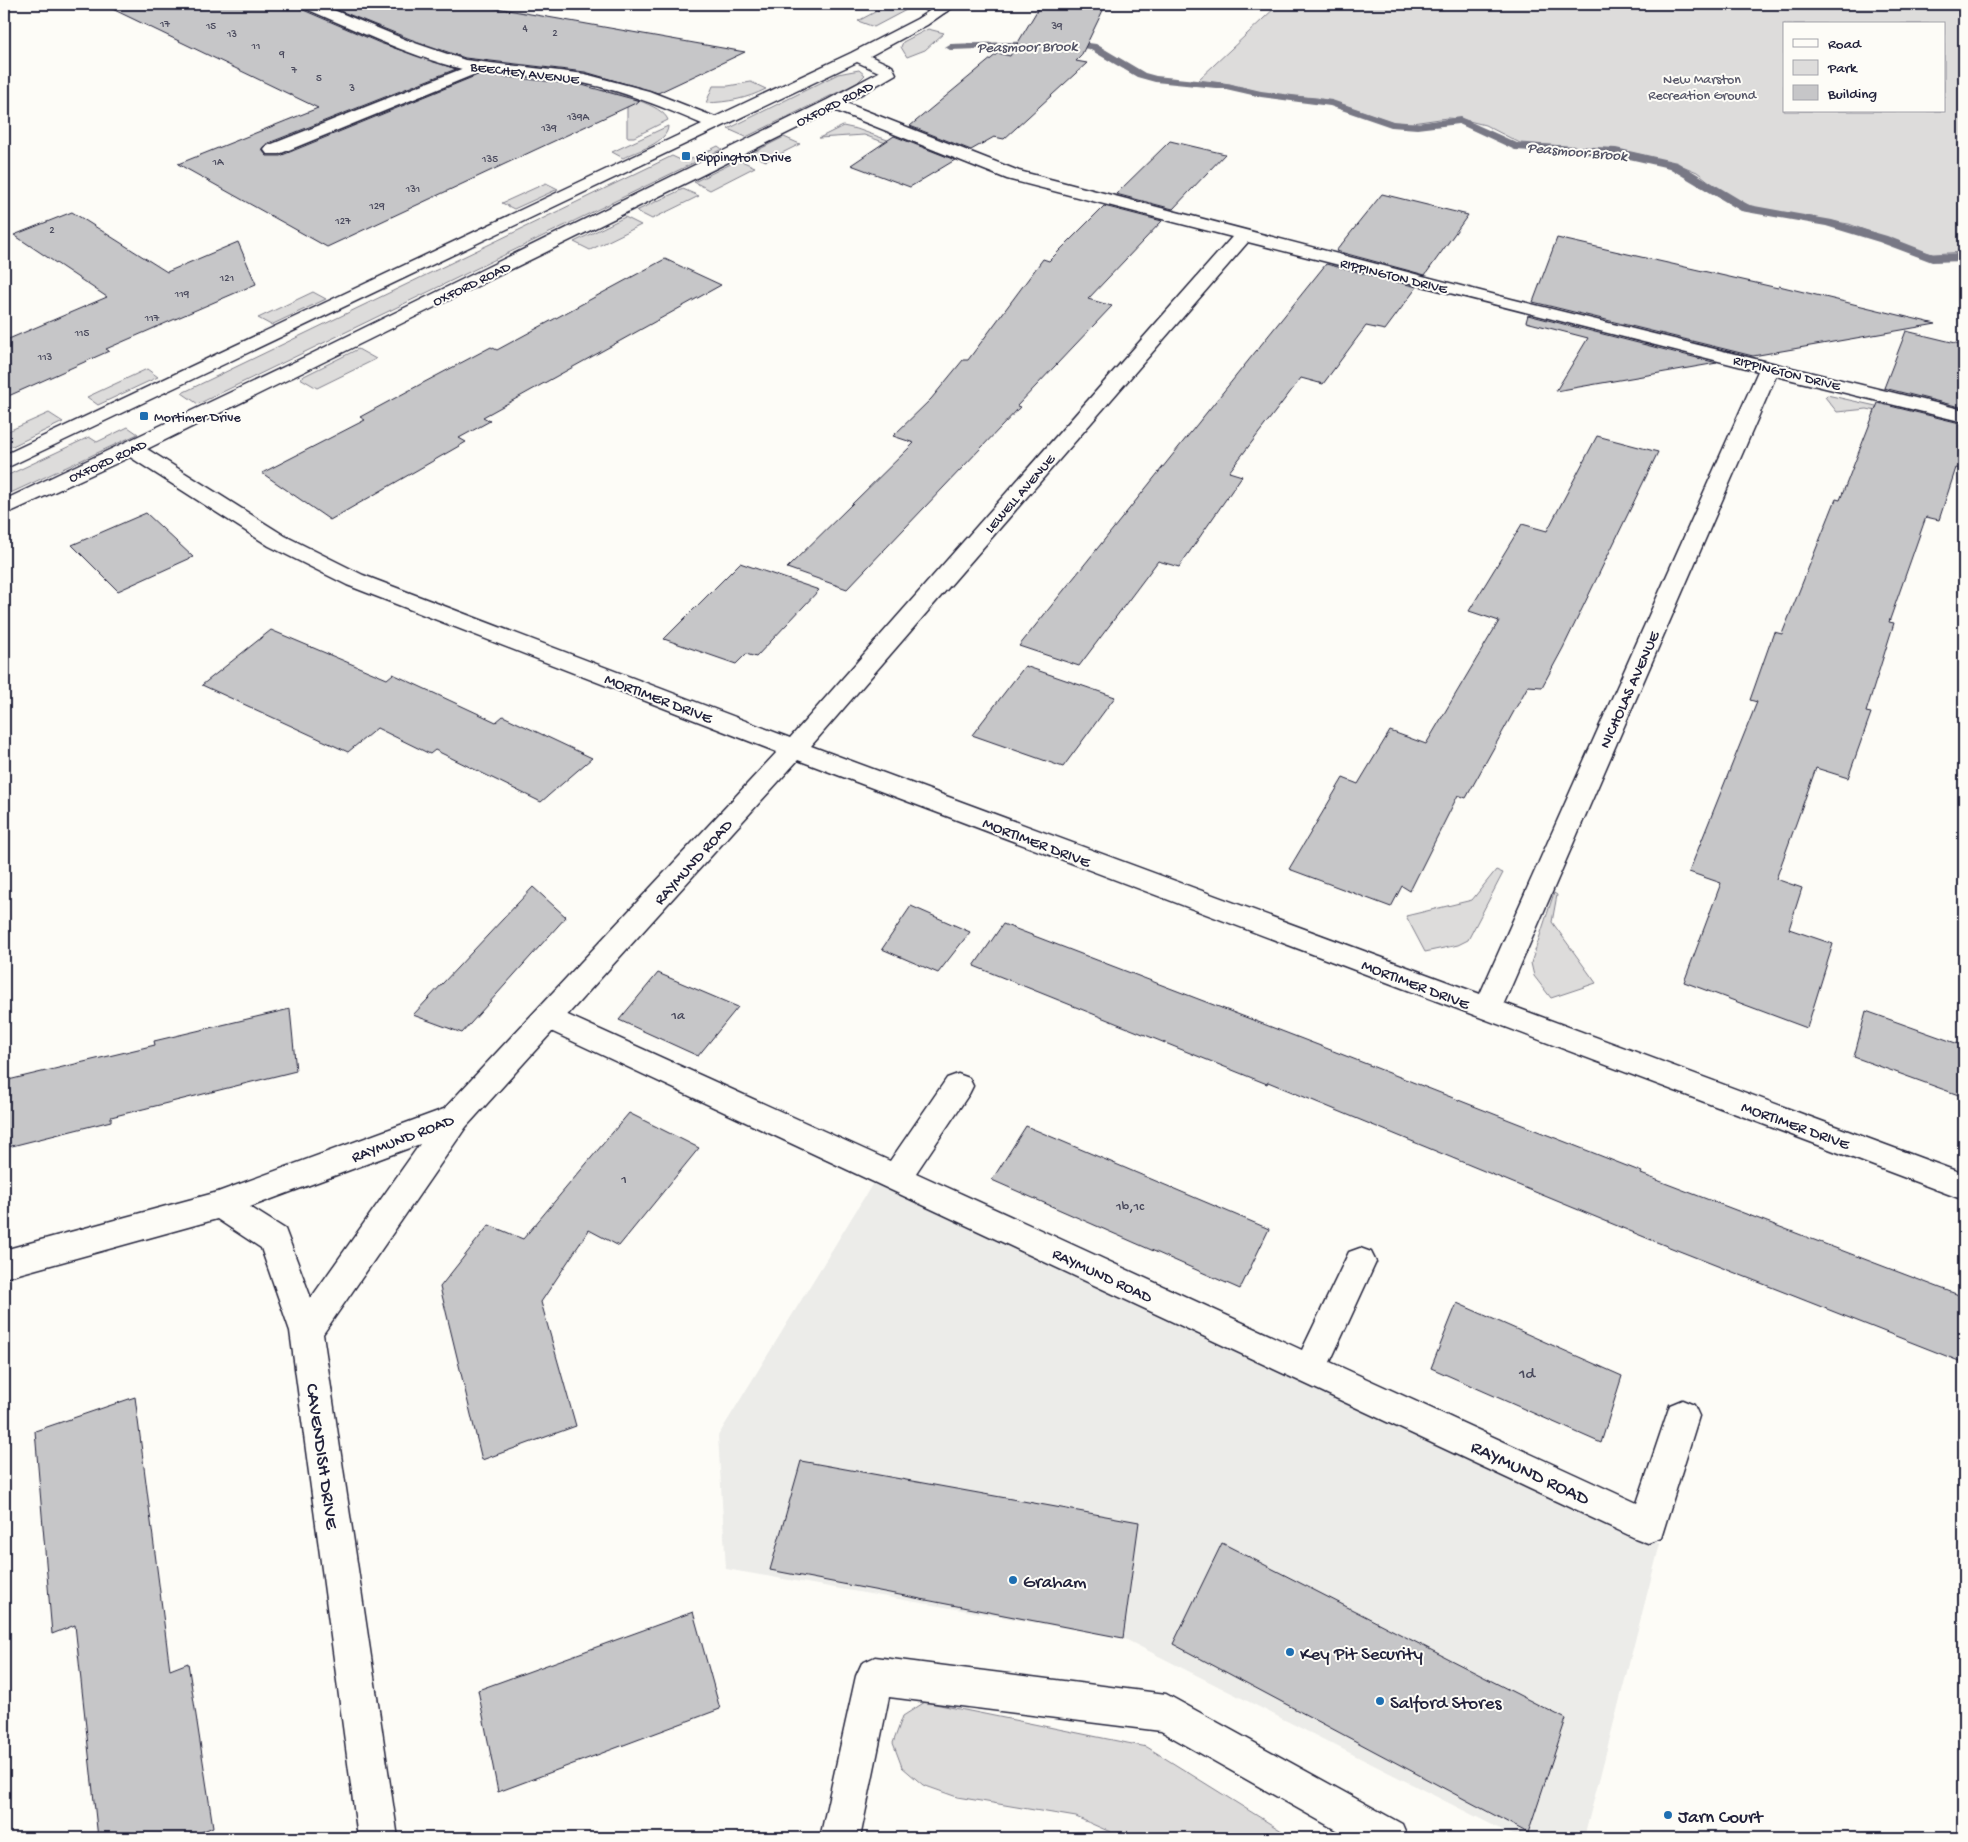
<svg xmlns="http://www.w3.org/2000/svg" width="1968" height="1842" viewBox="0 0 1968 1842" font-family="'Gochi Hand',sans-serif">
  <rect width="100%" height="100%" fill="#fdfcf7"/>
  <filter id="ink" filterUnits="userSpaceOnUse"><feTurbulence type="fractalNoise" baseFrequency=".02" numOctaves="2"/><feDisplacementMap in="SourceGraphic" scale="10" xChannelSelector="R" yChannelSelector="G"/><feConvolveMatrix kernelMatrix="1 2 1 2 8 2 1 2 1" color-interpolation-filters="sRGB"/></filter>
  <g filter="url(#ink)">
    <!-- built -->
    <polygon fill="#ecece9" points="873,1183 1660,1544 1584,1838 1518,1838 1123,1638 726,1569 718,1436"/>
    <!-- green -->
    <g fill="#dddcdb" stroke="#807f8b" fill-rule="evenodd">
      <polygon points="890,4 902,4 908,9 874,27 858,21"/>
      <path d="M 1279,4 L 1964,4 L 1964,252 L 1933,254 L 1916,250 L 1849,224 L 1775,213 L 1751,206 L 1730,198 L 1697,172 L 1685,167 L 1643,155 L 1618,150 L 1520,143 L 1485,125 L 1461,119 L 1447,118 L 1412,123 L 1396,123 L 1344,105 L 1317,98 L 1267,94 L 1230,84 L 1198,80 ZM 1784,24 L 1944,24 L 1944,111 L 1784,111 Z"/>
      <polygon points="928,29 944,33 925,50 907,57 901,47 903,42"/>
      <polygon points="859,70 865,75 857,83 746,137 728,129 838,74"/>
      <path d="M 751,82 L 766,89 C 746,99 729,102 706,103 L 713,86 L 728,86 Z"/>
      <path d="M 602,90 C 618,94 662,104 668,120 L 634,137 L 627,137 L 627,105 L 599,91 Z"/>
      <path d="M 668,126 C 668,143 636,151 623,158 L 612,152 Z"/>
      <polygon points="843,126 857,129 907,147 902,149 864,135 819,138"/>
      <polygon points="784,137 800,144 766,161 750,154"/>
      <polygon points="718,146 722,149 198,404 182,393 672,156 685,162"/>
      <polygon points="739,160 755,167 710,190 694,182"/>
      <polygon points="546,183 558,189 514,209 502,203"/>
      <polygon points="683,189 699,196 652,219 636,211"/>
      <polygon points="625,217 641,225 590,250 574,242"/>
      <polygon points="313,292 326,299 271,325 258,318"/>
      <polygon points="358,349 376,359 317,388 300,378"/>
      <polygon points="147,369 158,377 98,405 87,397"/>
      <polygon points="1827,395 1947,422 1947,426 1867,409 1837,412 1825,397"/>
      <polygon points="49,413 63,422 4,450 4,433"/>
      <polygon points="128,427 138,434 4,496 4,477 89,437 97,442"/>
      <polygon points="1496,870 1503,873 1468,940 1458,945 1425,952 1406,916 1472,900"/>
      <polygon points="1554,893 1557,895 1552,922 1596,983 1551,998 1534,976 1531,963"/>
      <polygon points="925,1702 1147,1747 1293,1838 1124,1838 1076,1817 957,1797 923,1785 902,1767 893,1743 903,1716"/>
    </g>
    <g fill="none" stroke-linecap="round" stroke-linejoin="round">
      <!-- stream -->
      <polygon fill="#787885" fill-rule="evenodd" points="1067,40 1096,44 1145,73 1156,76 1226,83 1261,91 1332,100 1393,121 1417,123 1460,117 1517,143 1616,148 1677,162 1749,205 1832,220 1887,236 1933,254 1964,253 1964,261 1932,262 1879,242 1826,226 1741,211 1669,168 1616,156 1515,150 1459,124 1417,129 1391,127 1330,106 1261,97 1226,89 1155,82 1137,77 1089,49 1067,46 950,50 945,47 950,44"/>
    </g>
    <!-- building -->
    <g fill="#c6c6c8" stroke="#22223b">
      <polygon points="102,4 297,4 301,9 380,43 456,69 266,144 262,150 267,156 280,156 480,74 582,85 640,101 327,247 178,164 318,108"/>
      <polygon points="323,4 474,4 745,52 658,93 585,72 465,58 410,39"/>
      <polygon points="1041,4 1106,4 1081,56 1076,61 1087,63 1004,139 994,137 971,150 910,126 998,53 1010,56"/>
      <polygon points="894,136 955,160 910,187 851,165"/>
      <polygon points="1170,141 1225,154 1173,209 1116,194"/>
      <polygon points="1382,194 1468,215 1425,275 1336,251"/>
      <polygon points="1104,206 1162,221 1088,299 1112,306 1017,406 1020,407 847,589 787,568 914,443 893,436 931,399 963,360 968,360 1043,259 1049,261"/>
      <polygon points="72,212 167,272 238,242 256,284 106,349 109,351 4,398 4,341 107,297 14,235"/>
      <polygon points="1557,238 1778,288 1779,286 1936,324 1753,356 1533,302"/>
      <polygon points="665,259 721,285 483,417 490,421 459,438 466,442 330,520 262,473 365,420 360,417 421,384 491,347 497,350"/>
      <polygon points="1326,264 1417,287 1385,330 1366,326 1323,384 1301,378 1229,472 1242,476 1179,567 1158,561 1079,666 1019,646"/>
      <polygon points="1528,315 1717,363 1556,391 1588,338 1526,322"/>
      <polygon points="1906,331 1964,345 1964,408 1884,388"/>
      <polygon points="1878,403 1964,424 1964,470 1956,468 1939,520 1926,517 1889,622 1894,623 1866,712 1871,713 1848,778 1816,768 1776,879 1802,888 1789,929 1833,944 1807,1028 1684,982 1721,883 1689,872 1757,702 1750,700 1774,632 1782,634 1836,499 1840,500"/>
      <polygon points="1597,436 1658,452 1563,648 1542,687 1528,686 1466,798 1458,795 1410,891 1402,886 1391,907 1289,869 1343,778 1358,784 1390,731 1426,744 1499,621 1469,611 1522,524 1547,531"/>
      <polygon points="146,513 193,557 118,591 72,545"/>
      <polygon points="740,563 819,590 756,657 746,654 736,664 664,639"/>
      <polygon points="271,630 387,679 393,674 496,722 503,716 592,758 541,802 435,750 430,754 377,728 348,752 202,685"/>
      <polygon points="1025,666 1115,697 1063,767 972,735"/>
      <polygon points="533,887 566,917 462,1033 413,1015"/>
      <polygon points="911,906 970,932 938,973 882,949"/>
      <polygon points="1003,924 1318,1045 1642,1172 1641,1174 1964,1297 1964,1363 1654,1241 1268,1082 1267,1084 974,966"/>
      <polygon points="658,973 738,1007 698,1056 619,1020"/>
      <polygon points="290,1009 296,1071 111,1117 111,1121 4,1148 4,1081 155,1045 154,1041"/>
      <polygon points="1866,1011 1964,1046 1964,1097 1854,1057"/>
      <polygon points="629,1113 699,1148 619,1246 589,1230 541,1302 576,1426 482,1460 440,1287 489,1225 523,1239"/>
      <polygon points="1026,1126 1269,1229 1240,1289 992,1180"/>
      <polygon points="1457,1303 1622,1376 1601,1443 1431,1368"/>
      <polygon points="135,1397 170,1670 188,1663 213,1827 187,1838 98,1838 75,1625 52,1634 35,1431"/>
      <polygon points="801,1461 1139,1522 1123,1638 770,1570"/>
      <polygon points="1222,1543 1566,1719 1528,1833 1173,1644"/>
      <polygon points="693,1612 720,1709 498,1792 478,1690"/>
    </g>
    <g fill="none" stroke-linecap="round" stroke-linejoin="round">
      <!-- service casing -->
      <g stroke="#22223b" stroke-width="3">
        <g id="service">
          <polygon points="913,4 945,4 952,8 944,13 915,7"/>
          <polygon points="479,62 485,64 487,67 485,70 279,154 267,154 264,150 267,146"/>
          <polygon points="550,1007 890,1161 947,1078 958,1074 969,1078 973,1086 969,1094 916,1173 1302,1350 1349,1252 1360,1248 1371,1252 1376,1262 1330,1362 1637,1503 1670,1405 1682,1400 1694,1405 1699,1416 1661,1538 1648,1543 1635,1538 540,1026 536,1018 540,1010"/>
          <polygon points="875,1657 1166,1694 1402,1824 1408,1838 1350,1838 1161,1731 889,1697 860,1838 820,1838 856,1676 862,1663"/>
        </g>
      </g>
      <!-- minor casing -->
      <g stroke="#22223b" stroke-width="3">
        <path id="minor" d="M 299,4 L 319,4 L 409,41 L 465,60 L 585,74 L 649,91 L 715,117 L 851,53 L 917,19 L 940,4 L 957,4 L 927,25 L 870,56 L 892,66 L 896,74 L 846,103 L 1019,171 L 1511,299 L 1964,410 L 1964,422 L 1776,376 L 1504,1003 L 1964,1174 L 1964,1200 L 798,760 L 466,1127 L 323,1334 L 398,1838 L 358,1838 L 290,1331 L 261,1248 L 217,1219 L 4,1278 L 4,1250 L 218,1192 L 444,1109 L 777,752 L 347,585 L 269,546 L 130,457 L 4,515 L 4,500 L 309,355 L 827,100 L 879,72 L 857,62 L 4,469 L 4,455 L 702,124 C 658,105 612,86 564,80 C 530,75 495,76 462,69 C 406,55 354,29 302,7 ZM 834,110 L 1007,179 L 1232,237 L 790,738 L 363,575 L 285,536 L 147,449 ZM 1248,242 L 1758,371 L 1480,994 L 811,746 ZM 420,1144 L 311,1298 L 285,1229 L 250,1207 Z"/>
      </g>
      <!-- service -->
      <use href="#service" fill="#fdfcf7" fill-rule="evenodd"/>
      <!-- minor -->
      <use href="#minor" fill="#fdfcf7" fill-rule="evenodd"/>
    </g>
  </g>
  <!-- markers -->
  <g fill="#1f6fb2" stroke="#fdfcf7" stroke-width="2">
    <rect x="681" y="151" width="10" height="10" rx="2.5"/>
    <rect x="139" y="411" width="10" height="10" rx="2.5"/>
    <circle cx="1013" cy="1580" r="5"/>
    <circle cx="1290" cy="1652" r="5"/>
    <circle cx="1380" cy="1701" r="5"/>
    <circle cx="1668" cy="1815" r="5"/>
  </g>
  <g text-anchor="middle" stroke-width="4" stroke-linejoin="round" paint-order="stroke">
    <!-- far-number labels -->
    <g font-size="11" fill="#4b4b5e">
      <text x="165" y="27">17</text>
      <text x="211" y="29">15</text>
      <text x="1057" y="29">39</text>
      <text x="525" y="31">4</text>
      <text x="555" y="36">2</text>
      <text x="232" y="37">13</text>
      <text x="256" y="49">11</text>
      <text x="282" y="57">9</text>
      <text x="294" y="73">7</text>
      <text x="319" y="81">5</text>
      <text x="352" y="91">3</text>
      <text x="578" y="120">139A</text>
      <text x="549" y="131">139</text>
      <text x="490" y="162">135</text>
      <text x="218" y="165">1A</text>
      <text x="413" y="192">131</text>
      <text x="377" y="209">129</text>
      <text x="343" y="224">127</text>
      <text x="52" y="233">2</text>
      <text x="227" y="281">121</text>
      <text x="182" y="297">119</text>
      <text x="152" y="321">117</text>
      <text x="82" y="336">115</text>
      <text x="45" y="360">113</text>
    </g>
    <!-- far-street labels -->
    <g font-size="14" fill="#22223b" stroke="#fdfcf7">
      <text transform="translate(525 72) rotate(7)" y="5">BEECHEY AVENUE</text>
      <text transform="translate(834 103) rotate(-27)" y="5">OXFORD ROAD</text>
      <text transform="translate(1394 275) rotate(14)" y="5">RIPPINGTON DRIVE</text>
      <text transform="translate(471 283) rotate(-26)" y="5">OXFORD ROAD</text>
      <text transform="translate(1787 372) rotate(14)" y="5">RIPPINGTON DRIVE</text>
      <text transform="translate(107 460) rotate(-25)" y="5">OXFORD ROAD</text>
      <text transform="translate(1019 493) rotate(-49)" y="5">LEWELL AVENUE</text>
    </g>
    <!-- far-park labels -->
    <g font-size="14" fill="#5a5a6b" stroke="#fdfcf7">
      <text x="1702" y="83">New Marston<tspan x="1702" dy="16">Recreation Ground</tspan></text>
    </g>
    <!-- far-poi labels -->
    <g font-size="14" fill="#22223b" stroke="#fdfcf7" text-anchor="start">
      <text x="696" y="161">Rippington Drive</text>
      <text x="154" y="421">Mortimer Drive</text>
    </g>
    <!-- number labels -->
    <g font-size="14" fill="#4b4b5e">
      <text x="678" y="1019">1a</text>
      <text x="624" y="1183">1</text>
      <text x="1130" y="1210">1b,1c</text>
    </g>
    <!-- far-water labels -->
    <g font-size="15" font-style="italic" fill="#545466" stroke="#fdfcf7">
      <text transform="translate(1027 46) rotate(-1)" y="5">Peasmoor Brook</text>
      <text transform="translate(1577 151) rotate(5)" y="5">Peasmoor Brook</text>
    </g>
    <!-- street labels -->
    <g font-size="16" fill="#22223b" stroke="#fdfcf7">
      <text transform="translate(1628 689) rotate(-66)" y="6">NICHOLAS AVENUE</text>
      <text transform="translate(659 697) rotate(21)" y="6">MORTIMER DRIVE</text>
      <text transform="translate(1037 841) rotate(21)" y="6">MORTIMER DRIVE</text>
      <text transform="translate(692 861) rotate(-48)" y="6">RAYMUND ROAD</text>
      <text transform="translate(1416 983) rotate(21)" y="6">MORTIMER DRIVE</text>
      <text transform="translate(1796 1124) rotate(20)" y="6">MORTIMER DRIVE</text>
      <text transform="translate(402 1137) rotate(-21)" y="6">RAYMUND ROAD</text>
      <text transform="translate(1103 1274) rotate(25)" y="6">RAYMUND ROAD</text>
    </g>
    <!-- near-number labels -->
    <g font-size="16" fill="#4b4b5e">
      <text x="1527" y="1378">1d</text>
    </g>
    <!-- near-street labels -->
    <g font-size="19" fill="#22223b" stroke="#fdfcf7">
      <text transform="translate(324 1456) rotate(82)" y="7">CAVENDISH DRIVE</text>
      <text transform="translate(1531 1471) rotate(25)" y="7">RAYMUND ROAD</text>
    </g>
    <!-- near-poi labels -->
    <g font-size="19" fill="#22223b" stroke="#fdfcf7" text-anchor="start">
      <text x="1023" y="1587">Graham</text>
      <text x="1300" y="1659">Key Pit Security</text>
      <text x="1390" y="1708">Salford Stores</text>
      <text x="1678" y="1822">Jarn Court</text>
    </g>
  </g>
  <!-- margin -->
  <rect width="1968" height="1842" fill="none" stroke="#fdfcf7" stroke-width="20"/>
  <rect x="10" y="10" width="1948" height="1822" fill="none" stroke="#22223b" stroke-width="2" filter="url(#ink)"/>
  <!-- legend -->
  <rect x="1783" y="22" width="162" height="90" fill="#fdfcf7" stroke="#a5a5ac"/>
  <rect x="1793" y="39" width="25" height="8" fill="#fdfcf7" stroke="#a5a5ac"/>
  <text x="1828" y="48" font-size="15" fill="#22223b">Road</text>
  <rect x="1793" y="60" width="25" height="15" fill="#dddcdb" stroke="#a5a5ac"/>
  <text x="1828" y="72" font-size="15" fill="#22223b">Park</text>
  <rect x="1793" y="85" width="25" height="15" fill="#c6c6c8" stroke="#a5a5ac"/>
  <text x="1828" y="98" font-size="15" fill="#22223b">Building</text>
</svg>
